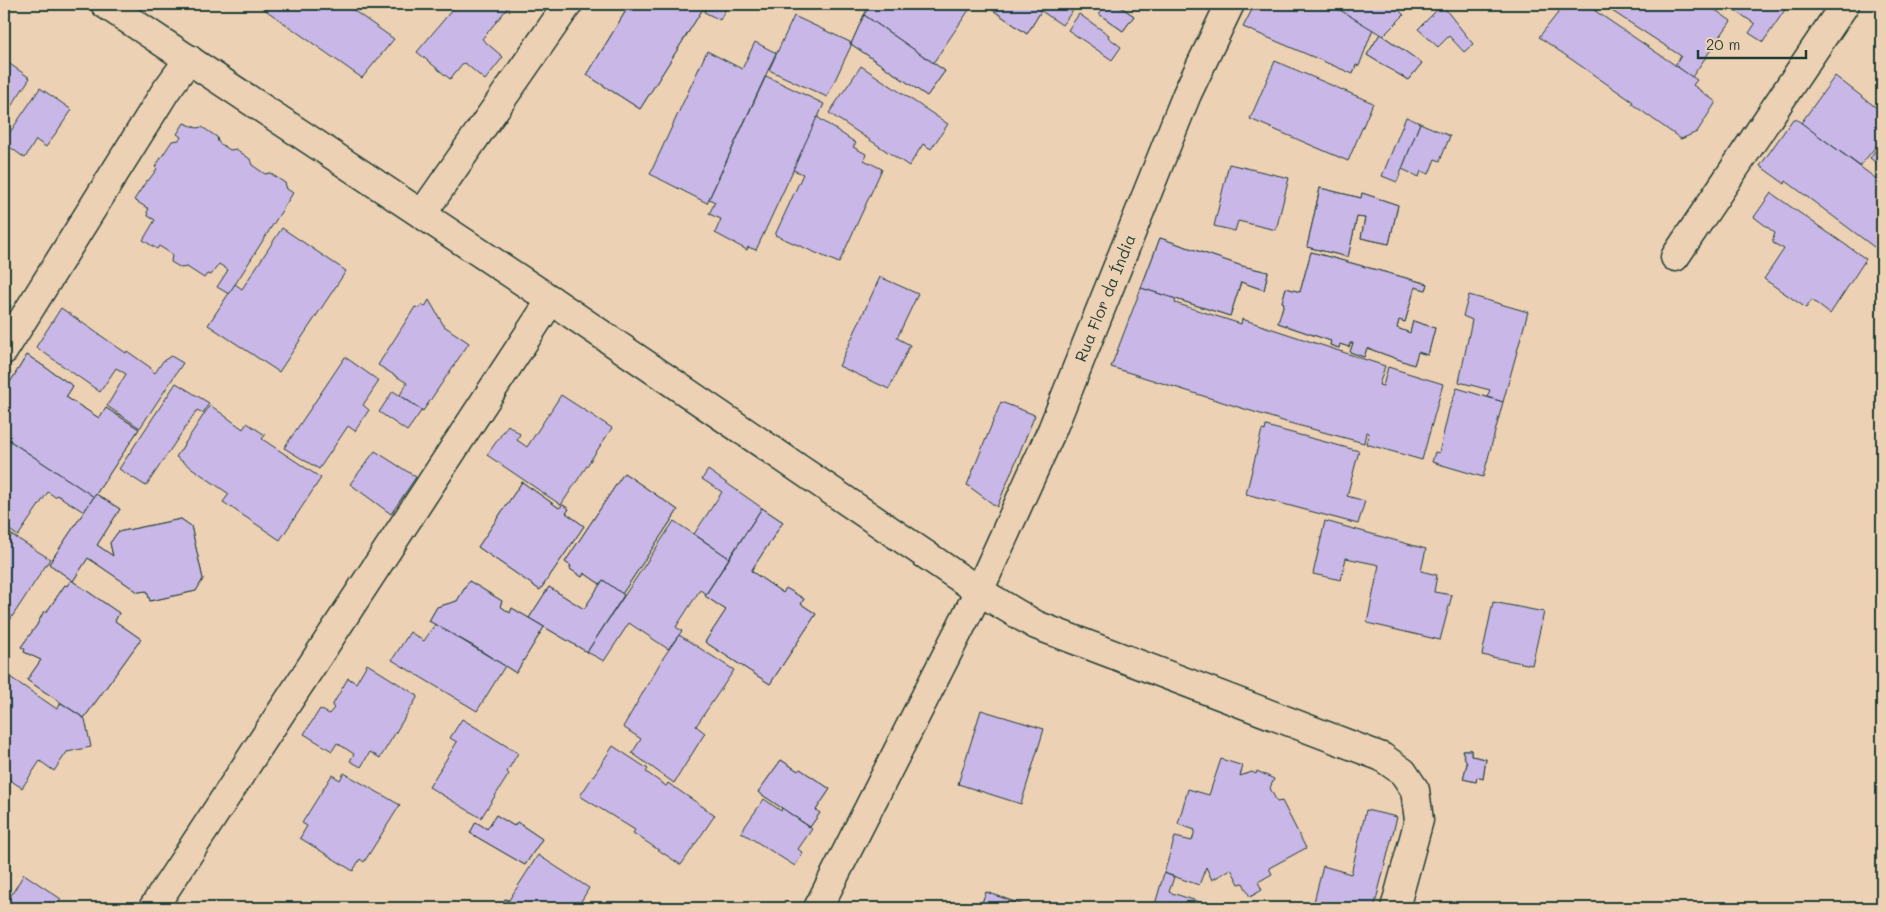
<svg xmlns="http://www.w3.org/2000/svg" width="1886" height="912" viewBox="0 0 1886 912" font-family="Mali,sans-serif">
  <rect width="100%" height="100%" fill="#edd1b4"/>
  <filter id="ink" filterUnits="userSpaceOnUse"><feTurbulence type="fractalNoise" baseFrequency=".02" numOctaves="2"/><feDisplacementMap in="SourceGraphic" scale="10" xChannelSelector="R" yChannelSelector="G"/><feConvolveMatrix kernelMatrix="1 2 1 2 8 2 1 2 1" color-interpolation-filters="sRGB"/></filter>
  <g filter="url(#ink)">
    <!-- building -->
    <g fill="#c9b7e8" stroke="#1f3d34">
      <polygon points="257,4 357,4 353,10 394,39 362,78"/>
      <polygon points="457,4 511,4 482,39 503,57 485,80 465,63 462,64 450,79 417,52"/>
      <polygon points="630,4 706,4 640,109 587,75"/>
      <polygon points="630,4 706,4 640,109 587,75"/>
      <polygon points="708,4 728,4 720,20 704,12"/>
      <polygon points="870,4 973,4 933,63 864,15"/>
      <polygon points="993,4 1031,4 1041,11 1027,34 990,8"/>
      <polygon points="993,4 1031,4 1041,11 1027,34 990,8"/>
      <polygon points="1031,4 1066,4 1074,9 1062,25"/>
      <polygon points="1105,4 1116,4 1134,16 1123,31 1099,14"/>
      <polygon points="1105,4 1116,4 1134,16 1123,31 1099,14"/>
      <polygon points="1255,4 1330,4 1373,29 1359,66 1356,65 1353,74 1243,27"/>
      <polygon points="1330,4 1392,4 1404,15 1383,36"/>
      <polygon points="1565,4 1585,4 1697,80 1693,85 1716,102 1697,132 1681,139 1632,104 1633,102 1539,37"/>
      <polygon points="1585,4 1601,4 1596,11"/>
      <polygon points="1617,4 1707,4 1731,21 1692,77 1675,65 1681,56 1612,11"/>
      <polygon points="1726,4 1789,4 1763,42 1749,33 1755,24"/>
      <polygon points="1442,5 1473,44 1464,52 1449,36 1438,47 1418,29"/>
      <polygon points="1079,14 1109,35 1108,37 1121,47 1112,60 1068,30"/>
      <polygon points="864,15 945,71 927,96 851,44"/>
      <polygon points="864,15 945,71 927,96 851,44"/>
      <polygon points="794,16 850,42 851,46 827,97 769,70"/>
      <polygon points="1380,34 1422,63 1408,80 1367,55"/>
      <polygon points="1380,34 1422,63 1408,80 1367,55"/>
      <polygon points="755,42 776,53 707,203 650,174 707,51 742,69"/>
      <polygon points="4,60 30,78 4,117"/>
      <polygon points="1275,61 1373,103 1348,161 1250,119"/>
      <polygon points="861,66 948,124 931,149 923,144 909,166 829,113"/>
      <polygon points="766,76 824,104 756,250 748,247 747,250 715,233 721,219 709,214 715,202 709,199"/>
      <polygon points="1835,76 1882,112 1882,139 1860,166 1801,123"/>
      <polygon points="40,88 72,110 46,147 36,140 25,158 4,143 4,141"/>
      <polygon points="817,117 856,143 853,147 866,154 864,160 882,169 839,263 775,235 803,174 793,170"/>
      <polygon points="1406,117 1420,123 1397,182 1382,176"/>
      <polygon points="1793,119 1796,119 1882,183 1882,253 1786,181 1785,184 1760,166"/>
      <polygon points="184,123 197,128 202,127 217,137 218,142 230,150 236,149 250,159 252,165 265,174 270,173 285,183 287,189 293,193 229,294 217,287 228,270 219,264 211,275 207,274 204,278 187,267 181,268 171,262 172,254 159,246 157,249 143,240 155,220 148,216 147,212 149,209 134,200 147,180 148,181 157,169 155,167 172,141 179,140 181,137 177,134"/>
      <polygon points="1420,123 1450,136 1440,161 1435,159 1429,174 1421,171 1419,177 1402,169"/>
      <polygon points="1882,141 1882,167 1870,158"/>
      <polygon points="1229,164 1289,178 1276,230 1238,221 1235,231 1214,226"/>
      <polygon points="1320,188 1361,198 1362,193 1398,205 1389,244 1361,238 1365,218 1357,217 1348,257 1307,247"/>
      <polygon points="1320,188 1361,198 1362,193 1398,205 1389,244 1361,238 1365,218 1357,217 1348,257 1307,247"/>
      <polygon points="1771,193 1866,259 1830,314 1812,300 1806,308 1764,279 1784,249 1773,243 1773,239 1775,233 1754,217"/>
      <polygon points="282,228 346,271 279,372 208,325 235,284 242,289"/>
      <polygon points="1160,238 1242,266 1268,272 1264,290 1241,282 1230,316 1141,288"/>
      <polygon points="1160,238 1242,266 1268,272 1264,290 1241,282 1230,316 1141,288"/>
      <polygon points="1311,252 1428,284 1426,290 1415,287 1405,322 1399,320 1397,328 1410,333 1413,321 1435,328 1428,355 1418,352 1414,365 1367,348 1364,357 1350,352 1353,343 1350,343 1349,347 1340,344 1339,348 1330,345 1331,341 1278,323 1284,303 1282,302 1286,288 1300,292"/>
      <polygon points="1311,252 1428,284 1426,290 1415,287 1405,322 1399,320 1397,328 1410,333 1413,321 1435,328 1428,355 1418,352 1414,365 1367,348 1364,357 1350,352 1353,343 1350,343 1349,347 1340,344 1339,348 1330,345 1331,341 1278,323 1284,303 1282,302 1286,288 1300,292"/>
      <polygon points="880,277 918,294 897,338 910,345 889,389 839,366"/>
      <polygon points="1141,288 1176,299 1175,303 1241,324 1242,319 1385,366 1379,385 1383,386 1388,367 1443,384 1422,460 1366,444 1369,433 1366,432 1364,443 1286,422 1111,367"/>
      <polygon points="1469,295 1528,312 1503,402 1487,397 1490,390 1459,382 1472,320 1463,316"/>
      <polygon points="429,300 444,326 469,343 423,411 400,395 407,383 378,365 415,307 419,308 422,305 425,307"/>
      <polygon points="4,302 11,306 4,316"/>
      <polygon points="61,308 126,353 127,351 151,368 150,369 155,373 163,361 171,356 183,363 140,428 107,406 126,374 116,368 100,392 36,347"/>
      <polygon points="27,355 73,386 66,397 99,418 106,408 139,429 94,497 4,437 4,392"/>
      <polygon points="27,355 73,386 66,397 99,418 106,408 139,429 94,497 4,437 4,392"/>
      <polygon points="345,357 379,381 363,405 369,410 355,431 348,426 319,469 284,448"/>
      <polygon points="176,383 209,403 203,413 197,410 146,486 119,469"/>
      <polygon points="1457,388 1503,402 1483,477 1432,462 1435,452 1439,453 1449,410"/>
      <polygon points="393,391 422,410 407,431 379,412"/>
      <polygon points="561,395 612,428 561,505 487,455 508,425 520,434 517,440 527,447"/>
      <polygon points="1001,402 1035,415 997,507 967,485"/>
      <polygon points="210,405 243,429 247,423 265,435 262,439 321,478 280,540 223,502 229,494 176,457"/>
      <polygon points="1266,426 1359,451 1347,496 1365,501 1358,524 1246,494 1262,430 1265,431"/>
      <polygon points="4,437 94,497 84,512 57,495 55,497 48,492 18,536 4,526"/>
      <polygon points="375,451 416,477 391,514 350,484"/>
      <polygon points="708,470 762,508 729,558 694,534 722,492 702,479"/>
      <polygon points="624,473 678,510 622,594 603,580 600,584 584,573 582,577 570,569 571,566 565,562"/>
      <polygon points="624,473 678,510 622,594 603,580 600,584 584,573 582,577 570,569 571,566 565,562"/>
      <polygon points="522,482 559,508 563,505 569,509 566,513 584,526 540,590 478,547"/>
      <polygon points="522,482 559,508 563,505 569,509 566,513 584,526 540,590 478,547"/>
      <polygon points="96,494 120,509 97,545 113,556 110,543 118,532 181,519 191,526 203,579 196,591 150,601 147,591 138,592 88,558 73,581 49,564"/>
      <polygon points="96,494 120,509 97,545 113,556 110,543 118,532 181,519 191,526 203,579 196,591 150,601 147,591 138,592 88,558 73,581 49,564"/>
      <polygon points="762,508 783,522 751,571 783,593 786,588 804,599 801,604 816,614 770,684 705,642 726,610 705,596"/>
      <polygon points="762,508 783,522 751,571 783,593 786,588 804,599 801,604 816,614 770,684 705,642 726,610 705,596"/>
      <polygon points="674,521 729,558 706,594 700,590 676,627 682,631 668,649 629,623 604,661 587,652"/>
      <polygon points="1325,521 1426,549 1421,571 1437,575 1434,592 1452,595 1440,640 1367,623 1379,565 1346,558 1341,580 1313,574"/>
      <polygon points="4,530 50,559 4,629"/>
      <polygon points="71,580 119,613 115,621 141,639 84,718 27,680 41,660 24,652 25,649 21,647 37,625 44,611 46,613 65,585 67,586"/>
      <polygon points="71,580 119,613 115,621 141,639 84,718 27,680 41,660 24,652 25,649 21,647 37,625 44,611 46,613 65,585 67,586"/>
      <polygon points="603,580 624,595 587,652 529,618 549,587 584,609"/>
      <polygon points="603,580 624,595 587,652 529,618 549,587 584,609"/>
      <polygon points="469,581 502,601 500,606 510,613 512,608 544,627 516,673 475,647 429,621 437,607 457,601"/>
      <polygon points="469,581 502,601 500,606 510,613 512,608 544,627 516,673 475,647 429,621 437,607 457,601"/>
      <polygon points="1493,602 1544,612 1532,665 1482,655"/>
      <polygon points="435,624 505,666 477,711 392,660 410,632 424,641"/>
      <polygon points="679,635 734,670 696,726 705,733 674,783 632,753 641,739 623,727 663,658"/>
      <polygon points="367,664 418,696 380,758 370,752 361,767 350,761 354,754 337,743 332,751 304,734 320,709 329,714 334,708 332,706 348,678 356,683"/>
      <polygon points="4,673 57,709 61,703 85,719 91,747 67,752 54,771 40,761 22,788 7,778 4,783"/>
      <polygon points="981,710 1044,729 1021,804 958,784"/>
      <polygon points="462,719 518,753 507,772 509,774 481,818 429,787 457,742 450,738"/>
      <polygon points="613,746 648,769 646,772 666,786 668,783 715,815 681,865 633,833 635,830 580,796"/>
      <polygon points="1462,750 1471,750 1471,756 1486,759 1483,779 1477,777 1476,782 1463,779 1467,764"/>
      <polygon points="1462,750 1471,750 1471,756 1486,759 1483,779 1477,777 1476,782 1463,779 1467,764"/>
      <polygon points="1221,759 1243,766 1240,776 1252,772 1256,774 1257,771 1274,779 1270,788 1277,802 1282,801 1306,848 1269,868 1272,874 1258,882 1262,890 1250,897 1243,883 1239,884 1231,869 1212,880 1206,867 1199,885 1164,873 1175,837 1192,841 1195,830 1178,824 1188,789 1209,795"/>
      <polygon points="781,760 798,771 800,769 830,789 816,810 820,813 810,827 758,792"/>
      <polygon points="781,760 798,771 800,769 830,789 816,810 820,813 810,827 758,792"/>
      <polygon points="344,773 400,805 364,862 360,859 353,871 300,838 307,826 302,823 332,775 340,780"/>
      <polygon points="764,799 781,811 782,808 812,829 798,849 803,853 795,866 741,832"/>
      <polygon points="1366,810 1397,817 1374,908 1343,908 1314,902 1323,866 1351,874"/>
      <polygon points="496,815 514,826 517,822 542,839 525,865 470,833 476,822 487,829"/>
      <polygon points="496,815 514,826 517,822 542,839 525,865 470,833 476,822 487,829"/>
      <polygon points="538,855 589,888 577,908 519,908 505,899 509,900"/>
      <polygon points="1164,873 1174,877 1169,892 1218,908 1154,908"/>
      <polygon points="24,874 61,899 55,908 4,907"/>
      <polygon points="986,892 1032,908 980,908"/>
      <polygon points="986,892 1032,908 980,908"/>
      <polygon points="505,899 519,908 499,908"/>
      <polygon points="505,899 519,908 499,908"/>
    </g>
    <g fill="none" stroke-linecap="round" stroke-linejoin="round">
      <!-- minor casing -->
      <g stroke="#1f3d34" stroke-width="31">
        <g id="minor">
          <polyline points="105,4 551,300 979,591 1036,625 1382,757 1403,772 1415,790 1419,820 1395,908"/>
          <polyline points="422,214 568,4"/>
          <polyline points="1675,257 1845,4"/>
          <polyline points="4,350 165,92 189,59"/>
          <polyline points="153,908 551,300"/>
          <polyline points="818,908 979,591 1052,430 1187,94 1230,4"/>
        </g>
      </g>
      <!-- minor -->
      <use href="#minor" stroke="#edd1b4" stroke-width="28"/>
    </g>
  </g>
  <g text-anchor="middle" stroke-width="4.5" stroke-linejoin="round" paint-order="stroke">
    <!-- street labels -->
    <g font-size="16" fill="#1f3d34" stroke="#edd1b4">
      <text transform="translate(1105 298) rotate(-68)" y="6">Rua Flor da Índia</text>
    </g>
  </g>
  <!-- margin -->
  <rect width="1886" height="912" fill="none" stroke="#edd1b4" stroke-width="20"/>
  <rect x="10" y="10" width="1866" height="892" fill="none" stroke="#1f3d34" stroke-width="2" filter="url(#ink)"/>
  <!-- scale -->
  <path d="M1698 50v8h108v-8" fill="none" stroke="#1f3d34" stroke-width="2.5"/>
  <text x="1706" y="50" font-size="15" fill="#1f3d34" stroke="#edd1b4" stroke-width="4" paint-order="stroke">20 m</text>
</svg>
